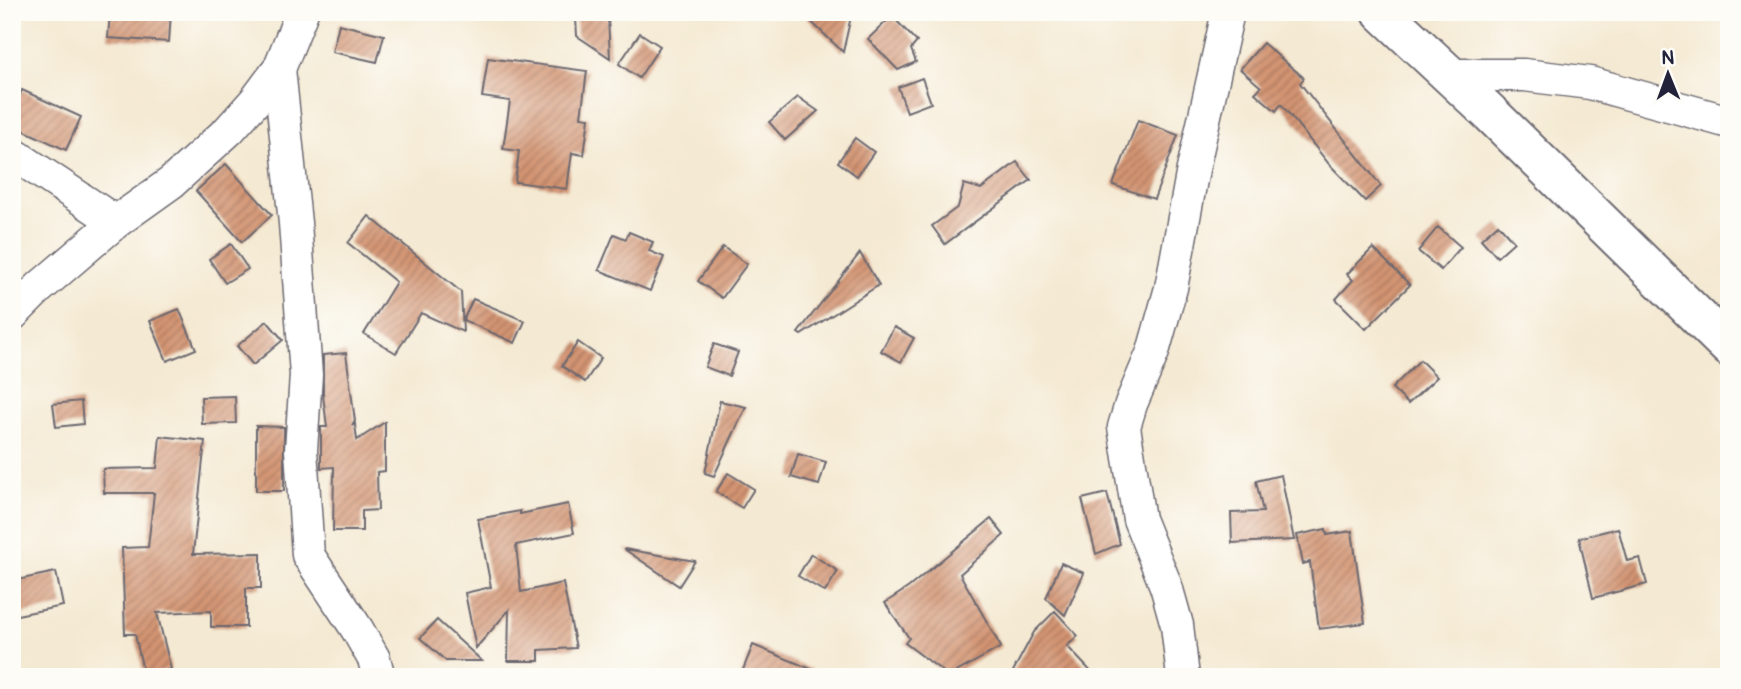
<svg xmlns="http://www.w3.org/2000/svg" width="1741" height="689" viewBox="0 0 1741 689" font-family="Pangolin,sans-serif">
  <defs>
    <pattern id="building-hatch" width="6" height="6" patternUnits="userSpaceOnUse" patternTransform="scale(1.75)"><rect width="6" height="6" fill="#d39472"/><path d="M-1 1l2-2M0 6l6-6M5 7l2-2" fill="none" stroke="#ab785f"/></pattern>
  </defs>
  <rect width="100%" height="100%" fill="#fdfcf7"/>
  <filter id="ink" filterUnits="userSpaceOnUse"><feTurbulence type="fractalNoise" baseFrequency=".0143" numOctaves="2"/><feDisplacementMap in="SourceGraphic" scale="14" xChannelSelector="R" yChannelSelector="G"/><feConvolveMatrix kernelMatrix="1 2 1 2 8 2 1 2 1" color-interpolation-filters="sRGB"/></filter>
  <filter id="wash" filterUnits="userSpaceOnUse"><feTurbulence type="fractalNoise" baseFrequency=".00686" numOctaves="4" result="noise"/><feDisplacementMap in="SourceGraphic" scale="28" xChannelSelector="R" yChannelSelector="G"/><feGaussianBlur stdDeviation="1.57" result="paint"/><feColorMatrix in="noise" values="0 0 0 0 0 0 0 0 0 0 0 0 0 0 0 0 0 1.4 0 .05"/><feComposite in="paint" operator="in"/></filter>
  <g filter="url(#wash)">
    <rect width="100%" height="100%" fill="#f4e9d2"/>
    <g id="blocks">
      <!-- building -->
      <g fill="url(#building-hatch)">
        <polygon points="110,12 171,12 169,42 108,38"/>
        <polygon points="801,12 852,12 843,52"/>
        <polygon points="892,16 917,42 911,49 916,62 898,70 868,39"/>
        <polygon points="608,17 610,58 577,36 576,18"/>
        <polygon points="339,24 384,35 377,62 332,52"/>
        <polygon points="640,33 660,46 639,78 619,64"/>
        <polygon points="1263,43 1304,78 1300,83 1381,186 1365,201 1329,164 1281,104 1276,111 1255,93 1261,87 1240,69"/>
        <polygon points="488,58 587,71 581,117 589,118 584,155 572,153 567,189 515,182 519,151 503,149 510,101 482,97"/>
        <polygon points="922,78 931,103 907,112 898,87"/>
        <polygon points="22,90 81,117 66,150 12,125 12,110"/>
        <polygon points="798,97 818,111 785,140 769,122"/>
        <polygon points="1138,120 1178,135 1154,199 1113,185"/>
        <polygon points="855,138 874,152 857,176 838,162"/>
        <polygon points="1017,162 1031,180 945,244 932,226 958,207 964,184 981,189"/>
        <polygon points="226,164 272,215 242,242 196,191"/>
        <polygon points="369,216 461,292 463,332 421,313 396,353 364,334 396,282 348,243"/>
        <polygon points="1498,224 1514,242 1497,257 1481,239"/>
        <polygon points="1438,227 1461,247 1441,270 1418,251"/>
        <polygon points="629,232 653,242 649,251 664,257 650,291 599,270 614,234 626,239"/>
        <polygon points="231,244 248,269 225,283 209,259"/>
        <polygon points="723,247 747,264 722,298 698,281"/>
        <polygon points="1373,248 1410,285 1366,329 1336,299 1353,280 1347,274"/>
        <polygon points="860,253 879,285 801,335 798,333"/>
        <polygon points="473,299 525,321 515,343 463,320"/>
        <polygon points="179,309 196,349 167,361 150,321"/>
        <polygon points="267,321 283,340 253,365 237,346"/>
        <polygon points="894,327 914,338 901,362 881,351"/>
        <polygon points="578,342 601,358 585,382 562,366"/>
        <polygon points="714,344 738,352 729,376 705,367"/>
        <polygon points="346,353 355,421 352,426 355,424 357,440 385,422 385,471 377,472 378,510 362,511 362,531 333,531 334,467 321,468 321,427 327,427 323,395 323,355"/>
        <polygon points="1420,360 1437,377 1408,404 1392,388"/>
        <polygon points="235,396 236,423 202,424 201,397"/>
        <polygon points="81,401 83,424 56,427 53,404"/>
        <polygon points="720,401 746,407 714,476 705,473"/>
        <polygon points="256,426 284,427 284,491 256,491"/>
        <polygon points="160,436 205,441 193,554 261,553 261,588 246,588 246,627 211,627 211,611 157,613 171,669 144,676 135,634 125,634 122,548 148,547 154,493 104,493 103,469 157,468"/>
        <polygon points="798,454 826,462 819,485 791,477"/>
        <polygon points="728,473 754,489 742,508 716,492"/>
        <polygon points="1281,475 1294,540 1232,543 1231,513 1263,512 1256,481"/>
        <polygon points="1107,493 1120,544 1096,554 1082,499"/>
        <polygon points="568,504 574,533 516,545 521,592 563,583 576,648 539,650 539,661 508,661 509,610 476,648 465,593 491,587 478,519 520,511 520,514"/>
        <polygon points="991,519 1004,535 960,574 1001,647 949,676 905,643 909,638 885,603 909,587"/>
        <polygon points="1618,528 1627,561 1640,558 1647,584 1593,598 1579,538"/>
        <polygon points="1326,529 1327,535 1352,531 1365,623 1319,629 1310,562 1303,564 1297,535"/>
        <polygon points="624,549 695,561 679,586"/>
        <polygon points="811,554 838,571 825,592 798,576"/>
        <polygon points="1061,563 1084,573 1065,615 1046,598"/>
        <polygon points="56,572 63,606 12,616 12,581"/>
        <polygon points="1055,611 1078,636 1067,646 1096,677 1010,677 1034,632"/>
        <polygon points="437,620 482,661 446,661 420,638"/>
        <polygon points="753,645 828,676 828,677 740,677"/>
      </g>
    </g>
  </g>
  <g filter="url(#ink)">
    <use href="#blocks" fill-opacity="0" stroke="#6c6870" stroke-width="2"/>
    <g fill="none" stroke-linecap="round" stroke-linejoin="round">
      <!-- minor casing -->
      <g stroke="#6c6870" stroke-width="35">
        <g id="minor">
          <polyline points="279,69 295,223 306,375 301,450 308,555 357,629 374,659 379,677"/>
          <polyline points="1448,75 1524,75 1590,83 1729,122"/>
          <polyline points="12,153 116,222"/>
          <polyline points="12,315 40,287 116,222 172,182 229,130 255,101 279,69 302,12"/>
          <polyline points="1183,677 1177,625 1166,586 1139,519 1124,427 1131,404 1153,352 1171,288 1193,169 1228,12"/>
        </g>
      </g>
      <!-- secondary casing -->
      <g stroke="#6c6870" stroke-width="42">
        <polyline id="secondary" points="1382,12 1490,113 1729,347"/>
      </g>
      <!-- minor -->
      <use href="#minor" stroke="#fff" stroke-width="32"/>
      <!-- secondary -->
      <use href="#secondary" stroke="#fff" stroke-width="38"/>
    </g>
  </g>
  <!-- margin -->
  <rect width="1741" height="689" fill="none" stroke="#fdfcf7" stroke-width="42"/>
  <!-- north arrow -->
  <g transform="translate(1668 74) rotate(359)" stroke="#fdfcf7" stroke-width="5" paint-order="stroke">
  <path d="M0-5L12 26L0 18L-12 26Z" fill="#22223b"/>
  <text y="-10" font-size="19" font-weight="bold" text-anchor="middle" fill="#22223b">N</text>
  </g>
</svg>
